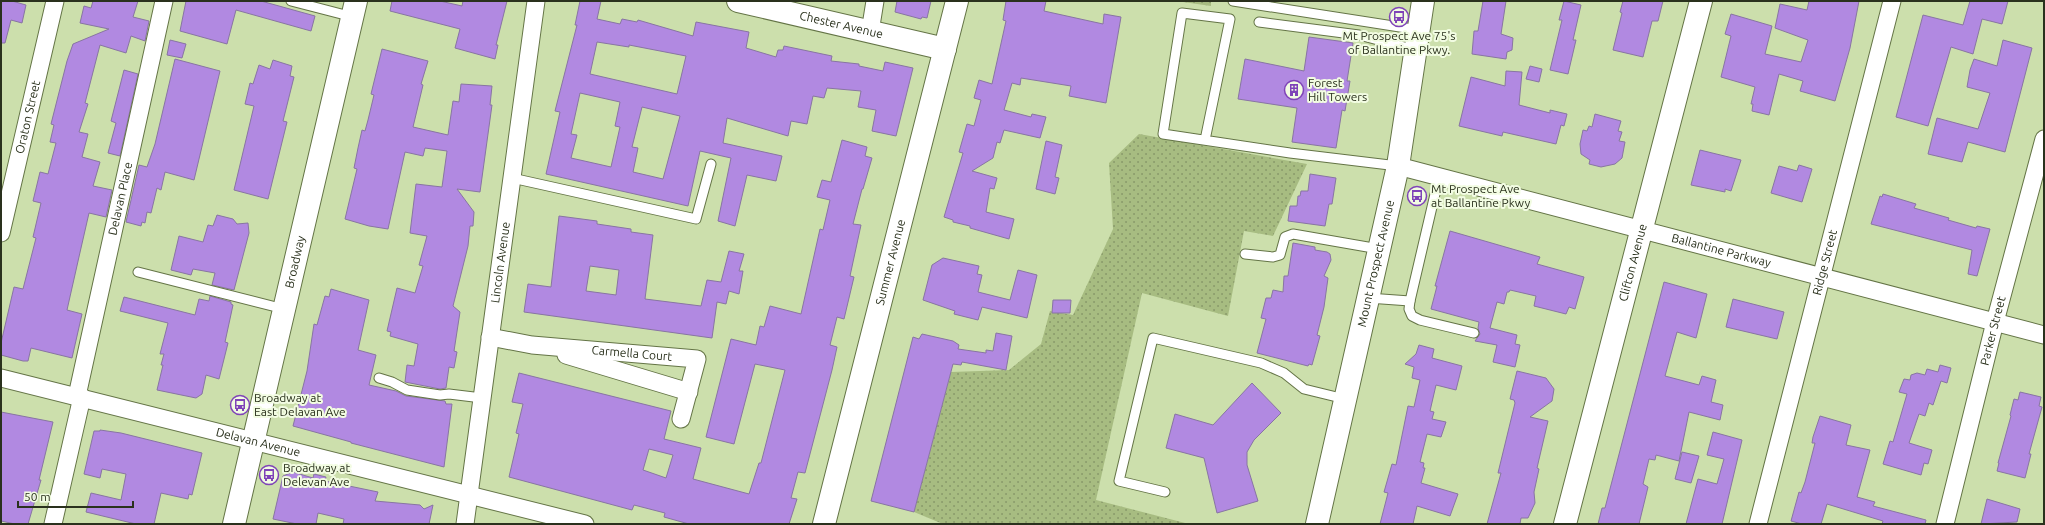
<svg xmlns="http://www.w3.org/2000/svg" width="2045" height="525" viewBox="0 0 2045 525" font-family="Ubuntu,sans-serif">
  <defs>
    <pattern id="grass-dots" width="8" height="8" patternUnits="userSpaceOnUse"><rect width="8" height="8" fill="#a7bc81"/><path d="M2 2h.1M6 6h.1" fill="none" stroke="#889969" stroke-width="1.8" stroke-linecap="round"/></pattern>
  </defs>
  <rect width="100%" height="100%" fill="#ccdfac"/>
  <!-- grass -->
  <g fill="url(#grass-dots)">
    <polygon points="1176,1 1211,1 1211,6"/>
    <polygon points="1139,134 1307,164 1273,236 1244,231 1228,316 1142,293 1096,500 1189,524 943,524 914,512 951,372 1009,370 1041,344 1050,311 1073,315 1113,229 1109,163"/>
  </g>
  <!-- building -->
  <g fill="#b189e1" stroke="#8875a2" fill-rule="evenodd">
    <polygon points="1,1 12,1 26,5 22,23 11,20 5,43 1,43"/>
    <polygon points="93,1 138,1 133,17 149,21 145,41 131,36 126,53 100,45 85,103 88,104 79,132 88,134 82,157 100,162 93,186 112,190 106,217 89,213 81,248 67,310 82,314 72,358 31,348 28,361 23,361 1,355 1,343 14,287 23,289 36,238 33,237 41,203 33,201 40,172 48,174 56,143 50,142 54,125 51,124 67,61 73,44 109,29 80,23 84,6 91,8"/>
    <polygon points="186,1 261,1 315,16 311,31 236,10 227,44 180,31"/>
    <polygon points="392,1 440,1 462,6 463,1 507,1 496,45 498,45 495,59 455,48 460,29 390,11"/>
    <path d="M 580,1 L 601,1 L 597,19 L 620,24 L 622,19 L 637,22 L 638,20 L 693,36 L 696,22 L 749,32 L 746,48 L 776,57 L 778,50 L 783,50 L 784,46 L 832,56 L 831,61 L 859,64 L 859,66 L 883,71 L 885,62 L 913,68 L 896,136 L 872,131 L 876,110 L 858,107 L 861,91 L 827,88 L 824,98 L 813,96 L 807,124 L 791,121 L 788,136 L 727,118 L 723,143 L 782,156 L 776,181 L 747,175 L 735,226 L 718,221 L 731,158 L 700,151 L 688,206 L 546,174 L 560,112 L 555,111 L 577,25 L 575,25 ZM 597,42 L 629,47 L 629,45 L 686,56 L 677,94 L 590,74 ZM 580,93 L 620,102 L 615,126 L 620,127 L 611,167 L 571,158 L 577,135 L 571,134 ZM 642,107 L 680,116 L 663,179 L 633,172 L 638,148 L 632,147 Z"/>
    <polygon points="897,1 931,1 927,18 922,17 921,19 895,12"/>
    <polygon points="1006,1 1046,1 1044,11 1103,24 1104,14 1121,17 1106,103 1069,96 1071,86 1021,78 1020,85 1012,83 1004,110 1031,117 1032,114 1046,117 1040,138 1004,130 1000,143 997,142 993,158 972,171 997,178 994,189 990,188 986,212 1014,219 1009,239 970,228 970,226 953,222 953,220 944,217 963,153 959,152 967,124 974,126 981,100 974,98 979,80 992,84 1006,21 1003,20"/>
    <polygon points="1483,1 1506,1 1501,34 1513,38 1512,50 1507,52 1506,59 1472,54 1474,31 1478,31"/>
    <polygon points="1564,1 1581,5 1573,40 1576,40 1568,74 1550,70 1562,20 1559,20"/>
    <polygon points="1623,1 1663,1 1658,21 1652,21 1643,57 1613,50 1622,13 1620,12"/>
    <polygon points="1809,1 1859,1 1850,48 1835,101 1800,91 1803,81 1779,74 1769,115 1752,111 1753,104 1751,104 1755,87 1721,77 1731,36 1725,34 1731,14 1772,26 1765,54 1801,62 1808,40 1775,28 1780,4 1807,10"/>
    <polygon points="1970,1 2008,1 2002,24 1982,19 1973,54 1951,47 1928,126 1896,117 1923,15 1963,25"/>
    <polygon points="1309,37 1353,43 1347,81 1350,81 1345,111 1342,110 1336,148 1292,142 1297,108 1238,99 1245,59 1304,71"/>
    <polygon points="170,40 186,44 182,58 167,55"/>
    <polygon points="2003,40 2032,48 2005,152 1968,142 1962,162 1928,154 1937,118 1978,129 1990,93 1967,87 1970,70 1974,59 1997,66"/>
    <polygon points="382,49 428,61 421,84 423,85 413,127 448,135 453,101 459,102 461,84 492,86 490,105 492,105 480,192 457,189 474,212 473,226 470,226 468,246 453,306 460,312 454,351 457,352 454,368 449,367 446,388 440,389 405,382 407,365 414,366 418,344 390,336 391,332 387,331 397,288 415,293 423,266 419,265 427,236 410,233 416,184 442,187 447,151 425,148 423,156 405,152 388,229 369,226 345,219 357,169 354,168 358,148 362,130 365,131 368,120 374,95 371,94"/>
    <polygon points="175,59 220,71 194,180 165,172 161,190 157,188 151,213 147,212 145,223 142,222 141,226 126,222 139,165 147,167 155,144"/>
    <polygon points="273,60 292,66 290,76 294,77 283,121 287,122 268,199 234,190 254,106 245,104 250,83 253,84 259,65 270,69"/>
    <polygon points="1530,66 1542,69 1539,82 1526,79"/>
    <polygon points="124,70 138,74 120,156 108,153 116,123 111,121"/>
    <polygon points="1506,71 1522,72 1519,105 1550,113 1550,110 1567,114 1564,126 1561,125 1556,144 1503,132 1502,136 1459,126 1471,77 1505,86"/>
    <polygon points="1595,114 1621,121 1618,131 1622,132 1619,141 1625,142 1622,158 1615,164 1601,167 1589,164 1590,160 1581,154 1580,144 1583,130 1587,131 1589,126 1592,127"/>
    <path d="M 842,140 L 867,147 L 865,156 L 872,158 L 863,189 L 862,189 L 853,224 L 861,225 L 850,276 L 854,277 L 844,319 L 837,317 L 830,345 L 837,347 L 832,370 L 805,473 L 798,472 L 791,498 L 797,499 L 789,524 L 689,524 L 664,517 L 665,513 L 634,505 L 632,510 L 509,477 L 519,434 L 516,433 L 523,404 L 512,402 L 519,373 L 671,411 L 664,439 L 701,448 L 693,479 L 749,494 L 759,463 L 761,463 L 785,370 L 755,364 L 734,444 L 706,437 L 731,339 L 756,345 L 760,326 L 764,327 L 770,306 L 801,314 L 820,229 L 823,230 L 830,200 L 817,197 L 822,180 L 831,182 ZM 649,449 L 673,455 L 666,478 L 643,470 Z"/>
    <polygon points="1046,141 1062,145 1055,177 1059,178 1055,194 1036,189"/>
    <polygon points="1700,150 1741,160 1731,191 1725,189 1725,192 1691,185"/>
    <polygon points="1799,165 1812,169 1802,202 1771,193 1779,166 1797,171"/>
    <polygon points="1310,174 1336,178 1332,204 1329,204 1325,226 1288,221 1290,206 1297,206 1298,196 1300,196 1301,191 1308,191"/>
    <polygon points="1883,194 1916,204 1914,208 1949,218 1948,220 1976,228 1977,226 1990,229 1977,276 1968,274 1972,250 1871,224 1880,196 1882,197"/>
    <polygon points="217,215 233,219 237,224 248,223 249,233 234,290 212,285 215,273 193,269 191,275 171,270 179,236 203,242 208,225 213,226"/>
    <path d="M 559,216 L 597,221 L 597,224 L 631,229 L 631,232 L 653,235 L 645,299 L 701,306 L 707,280 L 721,282 L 729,251 L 744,254 L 739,271 L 743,271 L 739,294 L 729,291 L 726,304 L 717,302 L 712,338 L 524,312 L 528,284 L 551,287 ZM 590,266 L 619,270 L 616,295 L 586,291 Z"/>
    <polygon points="1450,231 1540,257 1537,264 1584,277 1575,309 1569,307 1566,314 1534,306 1536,296 1510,290 1509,292 1507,292 1504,304 1497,302 1490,328 1517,335 1515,344 1520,345 1515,367 1493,362 1497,345 1475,341 1480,334 1478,328 1479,322 1431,309 1437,286 1435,286"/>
    <polygon points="1293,243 1315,247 1315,250 1327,252 1330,254 1331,260 1324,276 1328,278 1324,307 1317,335 1320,336 1312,365 1309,364 1308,366 1257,353 1266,319 1261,318 1266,298 1271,298 1273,290 1283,292 1284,276 1288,276"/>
    <polygon points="943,258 979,266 977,274 982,275 978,292 1010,300 1018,270 1037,275 1027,318 982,307 978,320 954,314 955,311 923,300 932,265"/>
    <polygon points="1664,282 1707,294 1696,338 1677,332 1665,376 1699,385 1702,376 1716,380 1711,402 1723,405 1720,420 1689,412 1679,461 1656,455 1655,460 1649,459 1643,484 1648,487 1639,524 1598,524 1602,508 1605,508"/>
    <polygon points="331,289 369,300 358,350 376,355 369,385 396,391 406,396 445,401 446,404 452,404 444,467 351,443 351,442 293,426 307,371 314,324 317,325 325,296 329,297"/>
    <polygon points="210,296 231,302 231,304 233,305 225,342 228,343 219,379 206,375 202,394 196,398 157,390 163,365 161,365 164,354 160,354 168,323 120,311 124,297 195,315 199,299 209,301"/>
    <polygon points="1733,299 1784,312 1777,339 1726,327"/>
    <polygon points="1053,300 1071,300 1070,313 1052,313"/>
    <polygon points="996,333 1012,336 1006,370 962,362 961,365 953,364 914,512 871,501 913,337 919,339 922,334 953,341 959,345 958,349 986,353 986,350 993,351"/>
    <polygon points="1419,345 1434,349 1432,358 1462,366 1456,390 1436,385 1430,411 1434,412 1432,419 1446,422 1441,437 1427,434 1420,462 1424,463 1423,468 1425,468 1421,483 1458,494 1450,516 1417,506 1413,524 1380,524 1388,493 1384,492 1392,464 1396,465 1408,406 1414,407 1420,380 1412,378 1414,367 1405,364 1416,354"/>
    <polygon points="1940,365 1951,368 1947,383 1941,381 1933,405 1929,403 1925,416 1919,414 1909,443 1932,450 1928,464 1924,463 1921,475 1883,464 1890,441 1893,442 1907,394 1899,392 1904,379 1910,380 1911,375 1917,373 1925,375 1927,369 1938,372"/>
    <polygon points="1517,371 1546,378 1554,389 1552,401 1530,417 1548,421 1537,468 1539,469 1534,492 1535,503 1528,518 1521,518 1520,524 1487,524 1501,473 1498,473 1515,403 1514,400 1510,399"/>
    <polygon points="1252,383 1281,413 1254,440 1247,452 1247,465 1258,501 1217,513 1204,458 1166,448 1175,414 1213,425"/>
    <polygon points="2020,392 2041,397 2039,406 2042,407 2029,454 2031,454 2025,478 1997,471 1999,463 1998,463 2011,416 2010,415 2014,399 2018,400"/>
    <polygon points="1,412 53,422 39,480 41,480 28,524 15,524 1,521"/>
    <polygon points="1820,416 1851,425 1846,445 1870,450 1857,497 1875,502 1873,506 1926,520 1925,524 1882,524 1883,521 1827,504 1821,524 1802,524 1791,521 1799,492 1801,493 1805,482 1815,443 1812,443 1813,437"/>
    <polygon points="100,430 121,433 202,453 192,495 189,494 188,499 161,493 154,524 136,524 86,512 91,493 121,500 126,474 102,469 100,478 84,474 94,431 100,431"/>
    <polygon points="1713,432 1742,440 1722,524 1686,524 1698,479 1717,484 1724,459 1707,455"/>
    <polygon points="1682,452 1699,456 1691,483 1675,479"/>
    <polygon points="293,472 313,478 314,474 326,477 325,481 378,492 375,501 420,505 424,509 433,505 429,524 343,524 344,519 318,513 316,524 297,524 273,519 283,476"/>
    <polygon points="1987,499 2020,509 2017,522 1981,524"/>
  </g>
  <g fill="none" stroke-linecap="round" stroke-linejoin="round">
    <!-- service casing -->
    <g stroke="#647446" stroke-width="11">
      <g id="service">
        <polyline points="291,1 353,17"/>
        <polyline points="1233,1 1419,30"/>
        <polyline points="1259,22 1359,35 1416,50"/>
        <polyline points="1205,140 1230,19 1182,13 1163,134 1290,153 1398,166"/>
        <polyline points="512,178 696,219 711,164"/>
        <polyline points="1245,254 1273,257 1280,255 1285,237 1293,234 1379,249"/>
        <polyline points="138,272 284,309"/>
        <polyline points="1368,298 1410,301 1439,177"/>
        <polyline points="1410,301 1409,309 1412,316 1420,320 1474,333"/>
        <polyline points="379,378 392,382 407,390 440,395 449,394 482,398"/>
        <polyline points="1165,492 1119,481 1153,338 1261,363 1284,373 1304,389 1345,399"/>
      </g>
    </g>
    <!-- minor casing -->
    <g stroke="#647446" stroke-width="19">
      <g id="minor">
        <polyline points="870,32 875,1"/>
        <path id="s1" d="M 1398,166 L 2044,335"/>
        <path id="s2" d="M 1,233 L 55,1"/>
        <path id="s3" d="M 490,337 L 532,345 L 697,359 L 681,419"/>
        <polyline points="566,355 689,392"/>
        <path id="s4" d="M 1,378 L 585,524"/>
        <path id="s5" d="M 77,396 L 164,1"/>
        <polyline points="53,524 82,397"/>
        <path id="s6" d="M 465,524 L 536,1"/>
        <path id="s7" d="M 1758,524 L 1892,1"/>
        <path id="s8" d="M 1945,524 L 1995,322 L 2044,139"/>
      </g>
    </g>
    <!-- tertiary casing -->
    <g stroke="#647446" stroke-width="24">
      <g id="tertiary">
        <path id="s9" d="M 738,1 L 945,49"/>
        <path id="s10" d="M 824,524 L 957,1"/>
        <path id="s11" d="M 1565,524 L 1701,1"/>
      </g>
    </g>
    <!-- secondary casing -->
    <g stroke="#647446" stroke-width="24">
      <g id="secondary">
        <path id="s12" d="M 234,524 L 356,1"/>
        <path id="s13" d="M 1317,524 L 1398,166 L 1423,1"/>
      </g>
    </g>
    <!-- service -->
    <use href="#service" stroke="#fff" stroke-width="9"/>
    <!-- minor -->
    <use href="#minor" stroke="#fff" stroke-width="17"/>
    <!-- tertiary -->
    <use href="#tertiary" stroke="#fff" stroke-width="22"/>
    <!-- secondary -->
    <use href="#secondary" stroke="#fff" stroke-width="22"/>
  </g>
  <!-- icons -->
  <defs>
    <g id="bus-ring" transform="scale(1)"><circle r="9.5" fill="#f2fce2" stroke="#7f43b8" stroke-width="1.5"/><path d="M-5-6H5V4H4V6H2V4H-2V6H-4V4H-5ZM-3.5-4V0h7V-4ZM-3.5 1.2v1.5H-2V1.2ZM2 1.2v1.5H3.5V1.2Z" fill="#7f43b8"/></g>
    <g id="building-ring" transform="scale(1)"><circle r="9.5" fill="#f2fce2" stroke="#7f43b8" stroke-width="1.5"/><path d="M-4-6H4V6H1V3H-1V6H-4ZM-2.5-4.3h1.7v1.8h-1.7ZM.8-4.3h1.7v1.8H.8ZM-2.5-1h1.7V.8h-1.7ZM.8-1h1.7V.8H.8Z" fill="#7f43b8"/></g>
  </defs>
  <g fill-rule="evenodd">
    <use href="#bus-ring" x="1399" y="17"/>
    <use href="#building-ring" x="1294" y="90"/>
    <use href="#bus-ring" x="1417" y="196"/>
    <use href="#bus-ring" x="240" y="405"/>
    <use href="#bus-ring" x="269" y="475"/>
  </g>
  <g text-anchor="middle" stroke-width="4" stroke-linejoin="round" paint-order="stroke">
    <!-- street labels -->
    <g font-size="12" fill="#2a311d" stroke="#f2fce2">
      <text dy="4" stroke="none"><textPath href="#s9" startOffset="106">Chester Avenue</textPath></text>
      <text dy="4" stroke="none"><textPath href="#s2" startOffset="119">Oraton Street</textPath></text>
      <text dy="4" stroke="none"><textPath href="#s5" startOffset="202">Delavan Place</textPath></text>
      <text dy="4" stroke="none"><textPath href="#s1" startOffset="334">Ballantine Parkway</textPath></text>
      <text dy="4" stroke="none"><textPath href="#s12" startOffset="269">Broadway</textPath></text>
      <text dy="4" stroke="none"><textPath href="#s6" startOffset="264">Lincoln Avenue</textPath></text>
      <text dy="4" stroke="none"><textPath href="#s10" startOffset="270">Summer Avenue</textPath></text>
      <text dy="4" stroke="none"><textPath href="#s7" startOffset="270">Ridge Street</textPath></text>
      <text dy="4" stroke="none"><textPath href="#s11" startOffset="270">Clifton Avenue</textPath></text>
      <text dy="4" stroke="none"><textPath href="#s13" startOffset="267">Mount Prospect Avenue</textPath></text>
      <text dy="4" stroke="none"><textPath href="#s8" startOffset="199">Parker Street</textPath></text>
      <text dy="4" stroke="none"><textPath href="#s3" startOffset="143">Carmella Court</textPath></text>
      <text dy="4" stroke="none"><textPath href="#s4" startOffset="265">Delavan Avenue</textPath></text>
    </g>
    <!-- poi labels -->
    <g font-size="12" fill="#2a311d" stroke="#f2fce2" text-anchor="start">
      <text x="1399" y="40" text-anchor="middle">Mt Prospect Ave 75's<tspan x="1399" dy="14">of Ballantine Pkwy.</tspan></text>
      <text x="1308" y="87">Forest<tspan x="1308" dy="14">Hill Towers</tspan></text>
      <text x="1431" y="193">Mt Prospect Ave<tspan x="1431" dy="14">at Ballantine Pkwy</tspan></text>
      <text x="254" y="402">Broadway at<tspan x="254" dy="14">East Delavan Ave</tspan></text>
      <text x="283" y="472">Broadway at<tspan x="283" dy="14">Delevan Ave</tspan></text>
    </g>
  </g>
  <!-- border -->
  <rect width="2045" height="525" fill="none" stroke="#2a311d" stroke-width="4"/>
  <!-- scale -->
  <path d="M18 501v6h115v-6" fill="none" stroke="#2a311d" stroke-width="2"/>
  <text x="24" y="501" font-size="12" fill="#2a311d" stroke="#f2fce2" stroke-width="3" paint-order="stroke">50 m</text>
</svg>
